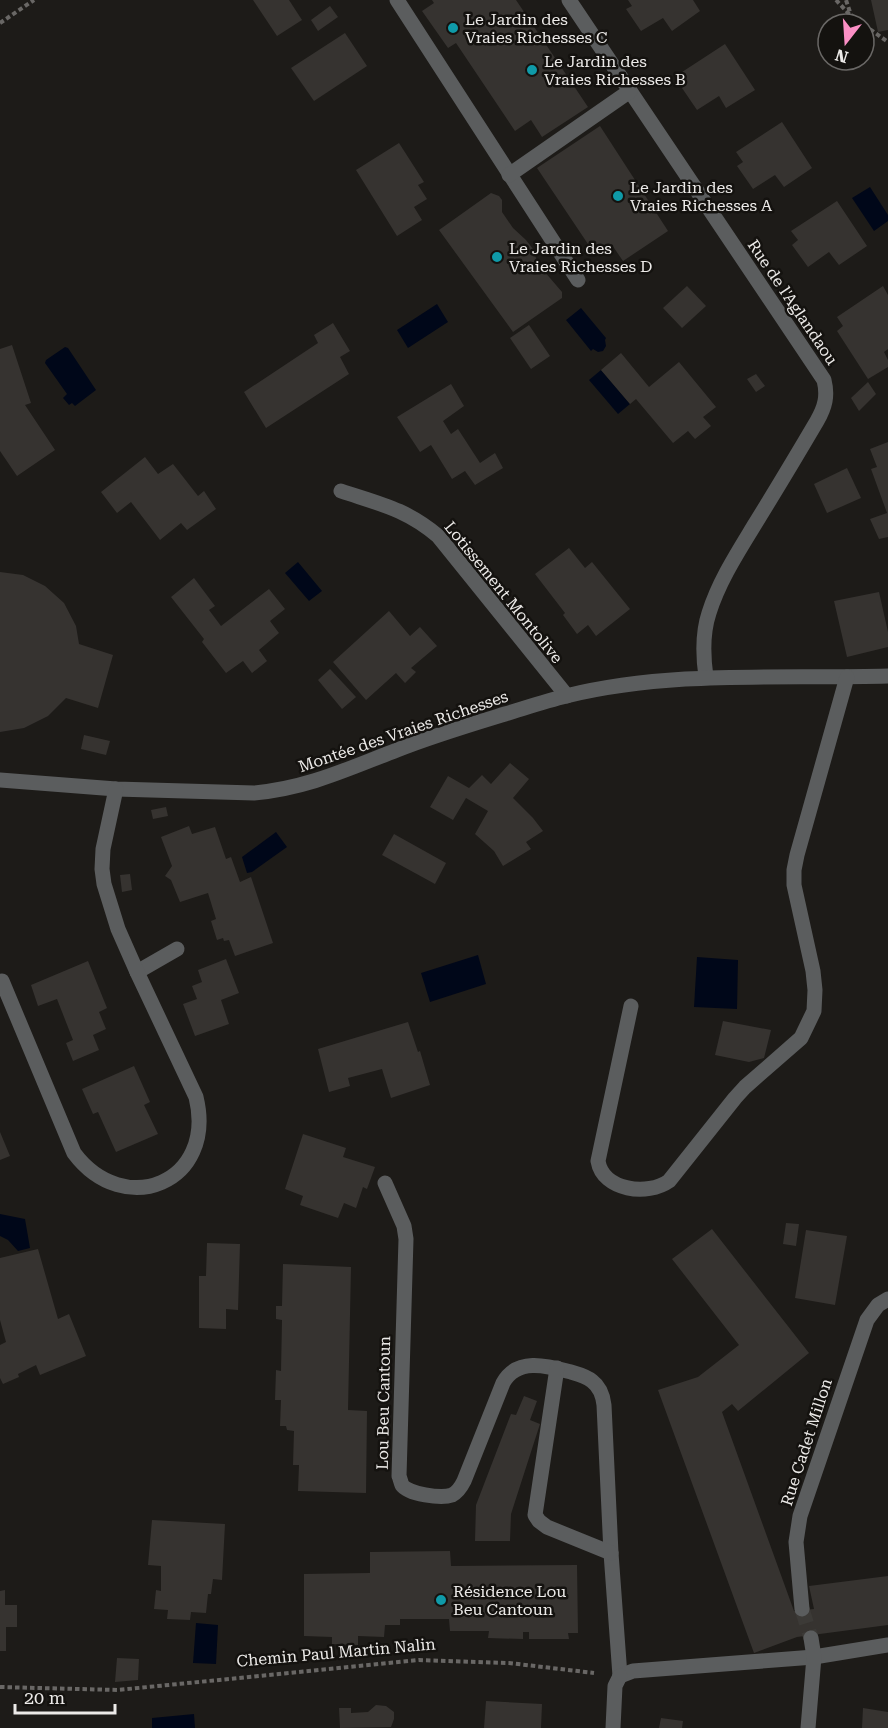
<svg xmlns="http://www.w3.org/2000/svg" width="888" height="1728" viewBox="0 0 888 1728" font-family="'Roboto Serif',serif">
  <rect width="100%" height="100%" fill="#1d1b18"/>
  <!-- water -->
  <g fill="#000719">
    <polygon points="870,187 888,215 888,221 874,231 852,198"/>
    <polygon points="437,304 448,322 408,348 397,330"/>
    <polygon points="581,308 606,338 605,340 606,346 603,351 598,352 593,349 591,351 566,320"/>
    <polygon points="65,347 68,348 96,390 75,406 72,403 69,405 63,398 67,394 45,363 46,360"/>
    <polygon points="601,370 630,404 618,414 589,380"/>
    <polygon points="298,562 322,591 309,601 285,573"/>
    <polygon points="276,832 287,847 252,872 247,873 242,857"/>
    <polygon points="478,955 486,984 430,1002 421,973"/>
    <polygon points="697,957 738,960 737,1009 694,1007"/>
    <polygon points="0,1214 25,1219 30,1248 18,1251 8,1240 0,1236"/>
    <polygon points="196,1623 218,1625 216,1664 193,1663"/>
    <polygon points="194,1714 195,1728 152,1728 152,1718"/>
  </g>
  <!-- building -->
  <g fill="#363330">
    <polygon points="253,0 289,0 302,20 277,36"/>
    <polygon points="432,0 516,0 588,107 542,137 531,120 515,131 456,43 448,48 422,11 434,3"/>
    <polygon points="628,0 693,0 700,11 672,31 663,18 641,31 626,9 632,6"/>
    <polygon points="871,0 888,0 888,30 878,32"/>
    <polygon points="330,6 338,17 318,31 311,20"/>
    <polygon points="345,33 367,66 314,101 291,68"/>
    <polygon points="725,44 755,90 726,108 719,96 697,110 682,88 686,83 679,74"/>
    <polygon points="782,122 812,168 784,187 775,175 753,189 737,166 743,162 736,152"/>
    <polygon points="600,126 668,231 623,261 612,245 596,256 537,168"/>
    <polygon points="399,143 424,182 418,185 427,199 414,207 422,220 397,236 356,170"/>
    <polygon points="491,193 499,196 502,200 502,212 513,228 526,240 533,249 538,264 562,292 562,298 513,332 439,230"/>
    <polygon points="837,201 867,246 839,265 829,252 808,267 792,245 798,240 791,231"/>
    <polygon points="687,286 706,306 682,328 663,308"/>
    <polygon points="883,286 888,295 888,349 884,352 888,360 888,367 868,379 837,331 843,326 837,317"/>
    <polygon points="333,323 350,351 340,357 349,374 266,428 244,392 318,343 314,335"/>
    <polygon points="529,325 550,356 531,369 510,338"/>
    <polygon points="12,345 31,403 25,405 55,450 17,476 0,451 0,349"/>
    <polygon points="621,353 649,387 679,362 716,407 703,417 711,426 695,439 688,431 673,443 636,399 630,404 601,370"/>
    <polygon points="756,374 765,386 756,392 747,379"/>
    <polygon points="868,382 876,394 859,411 851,398"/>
    <polygon points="451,384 464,406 443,421 451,434 458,429 480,463 495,453 503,468 475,485 465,471 452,479 431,445 420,452 397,417"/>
    <polygon points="888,442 888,537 879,539 870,519 887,513 871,469 877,467 870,449"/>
    <polygon points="145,457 158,474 173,464 198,496 204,491 216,509 187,530 181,523 160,540 131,502 117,513 101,492"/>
    <polygon points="847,468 861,498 827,513 814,484"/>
    <polygon points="569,548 585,568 592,562 630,609 596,636 588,625 577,634 563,615 565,613 535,574"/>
    <polygon points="0,572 23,575 45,586 64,603 76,626 79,644 113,655 98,708 66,698 48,716 24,728 0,732"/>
    <polygon points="194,578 215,606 209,610 221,626 269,589 285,609 270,621 279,633 259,650 267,661 252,673 243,661 226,673 202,642 204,639 171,597"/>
    <polygon points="879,592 888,632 888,647 847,657 834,601"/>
    <polygon points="389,611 410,636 420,627 437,646 411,668 416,672 405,683 396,673 366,700 333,662"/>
    <polygon points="330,669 356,697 342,709 318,680"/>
    <polygon points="84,735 110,741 106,755 81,749"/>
    <polygon points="510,763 529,779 513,798 533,818 543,831 526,842 531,849 503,866 494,851 475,834 488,811 466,798 453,820 430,807 448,776 469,788 482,775 491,784"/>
    <polygon points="166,807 168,816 153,819 151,810"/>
    <polygon points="189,826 192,834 215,827 226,859 231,857 240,882 251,877 273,943 235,956 229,940 224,941 223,938 217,940 211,921 216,919 208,893 180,902 171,880 165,876 172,866 161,837"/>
    <polygon points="394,834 446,863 435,884 382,855"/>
    <polygon points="130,874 132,890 122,892 120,875"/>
    <polygon points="226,959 239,993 221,1000 229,1024 195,1036 183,1004 197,999 192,986 202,982 198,970"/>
    <polygon points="88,961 107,1008 99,1012 106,1029 93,1035 99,1050 73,1061 66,1043 73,1040 57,999 38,1006 31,985"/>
    <polygon points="723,1021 771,1030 764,1058 749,1062 715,1055"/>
    <polygon points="408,1022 418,1052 420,1051 430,1085 391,1098 382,1069 348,1078 350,1086 329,1092 318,1049"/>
    <polygon points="134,1066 150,1102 144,1105 158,1134 116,1152 98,1112 93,1114 82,1089"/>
    <polygon points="0,1132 10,1156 0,1160"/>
    <polygon points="303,1134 346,1148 343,1157 375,1167 367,1189 363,1187 356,1208 344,1203 338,1218 300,1205 303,1196 285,1189"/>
    <polygon points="786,1223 799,1224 796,1246 783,1244"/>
    <polygon points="712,1229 809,1353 738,1411 732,1404 722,1412 794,1611 814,1609 809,1586 888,1576 888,1625 797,1637 754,1653 658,1390 698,1377 739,1345 672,1259"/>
    <polygon points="806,1230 847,1236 835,1305 795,1298"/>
    <polygon points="207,1243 240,1244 238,1310 226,1309 226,1329 199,1328 199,1276 206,1276"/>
    <polygon points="38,1249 58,1319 69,1314 86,1356 40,1375 36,1365 18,1374 19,1377 3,1384 0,1378 0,1345 6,1342 0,1320 0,1258"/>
    <polygon points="283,1264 351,1267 348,1410 367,1411 366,1493 298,1491 299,1465 293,1465 294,1431 287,1430 286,1426 280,1426 281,1400 275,1400 276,1370 281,1371 282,1320 276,1319 276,1306 282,1306"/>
    <polygon points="524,1396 537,1401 530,1420 540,1424 511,1514 510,1541 475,1541 476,1505 511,1414 516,1415"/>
    <polygon points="152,1520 225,1524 222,1580 213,1579 211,1594 208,1594 206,1613 191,1612 190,1620 167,1619 168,1610 154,1609 156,1590 161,1591 161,1566 148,1565"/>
    <polygon points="450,1551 451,1566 577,1565 578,1633 568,1633 569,1639 529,1639 529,1632 523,1632 523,1639 488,1638 489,1631 450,1631 449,1619 400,1619 400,1625 385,1625 384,1637 358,1636 358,1645 332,1644 332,1637 304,1636 304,1574 370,1573 370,1552"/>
    <polygon points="5,1590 5,1605 17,1605 17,1627 6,1627 6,1651 0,1651 0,1591"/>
    <polygon points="117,1658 139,1659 138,1680 115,1682"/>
    <polygon points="486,1701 542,1704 541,1728 484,1728"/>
    <polygon points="376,1705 386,1706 394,1712 394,1719 391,1727 340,1728 339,1708 351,1708 351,1713 368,1712"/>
    <polygon points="863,1708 888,1712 888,1728 862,1728"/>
    <polygon points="661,1718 683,1721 682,1728 659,1728"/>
  </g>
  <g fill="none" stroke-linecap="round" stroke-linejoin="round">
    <!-- minor-tunnel -->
    <polyline stroke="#3c3a37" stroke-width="15" stroke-dasharray="15 8" stroke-linecap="butt" points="802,1609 811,1638"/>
    <!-- path -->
    <g stroke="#696765" stroke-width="4" stroke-dasharray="4.5 3" stroke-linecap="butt">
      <polyline points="836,0 850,15"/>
      <polyline points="846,0 851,15 863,24"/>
      <polyline points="0,23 34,0"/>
      <polyline points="864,25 888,42"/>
      <polyline points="0,1687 118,1690 419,1660 509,1663 594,1673"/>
    </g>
    <!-- minor -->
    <g stroke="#5b5d5e" stroke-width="15">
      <polyline points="397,0 578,280"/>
      <path d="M 569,0 L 824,380 C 828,396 825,407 817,421 C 797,455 776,490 755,524 C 738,552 719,581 709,613 C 702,634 703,656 706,677"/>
      <polyline points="509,175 630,91"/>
      <path d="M 341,491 C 380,504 406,509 438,536 L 567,696"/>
      <path d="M 0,780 L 116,789 L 254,793 C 308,788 347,769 397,750 C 432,736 469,725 505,714 C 525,708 546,701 566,696 C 672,670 780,679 888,676"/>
      <polyline points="137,972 177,949"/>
      <path d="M 2,981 L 74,1153 C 124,1220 217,1183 196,1097 L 137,972 L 118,929 L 104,884 L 102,869 L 103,849 L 116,789"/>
      <path d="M 631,1006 L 598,1161 C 603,1191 648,1196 669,1181 L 735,1098 L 745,1087 L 801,1038 L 814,1011 L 815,990 L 813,971 L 794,885 L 794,870 L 797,855 L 847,677"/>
      <path d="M 385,1183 L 404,1226 L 406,1239 L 399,1476 C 400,1478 401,1483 402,1485 C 408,1494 441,1499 452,1495 C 458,1492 461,1487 464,1481 L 503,1383 C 517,1357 548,1366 571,1372 C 578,1374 586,1376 592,1381 C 600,1387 603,1396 604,1405 L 611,1553 L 620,1676"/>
      <polyline points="557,1368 535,1515 539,1521 547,1527 611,1553"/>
      <polyline points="802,1609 796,1542 800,1516 867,1320 878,1305 888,1299"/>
      <polyline points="620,1676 633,1671 814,1657 888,1645"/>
      <polyline points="613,1728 615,1686 620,1676"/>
      <polyline points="808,1728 814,1657 811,1638"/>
    </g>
  </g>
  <!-- markers -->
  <g fill="#0f9aa8" stroke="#14120f" stroke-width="2">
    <circle cx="453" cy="28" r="6"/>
    <circle cx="532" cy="70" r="6"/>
    <circle cx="618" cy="196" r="6"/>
    <circle cx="497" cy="257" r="6"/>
    <circle cx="441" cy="1600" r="6"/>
  </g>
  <g text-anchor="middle" stroke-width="5" stroke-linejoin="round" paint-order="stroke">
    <!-- poi labels -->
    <g font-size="16" fill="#eceae8" stroke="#14120f" text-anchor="start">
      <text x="465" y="25">Le Jardin des<tspan x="465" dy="18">Vraies Richesses C</tspan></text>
      <text x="544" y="67">Le Jardin des<tspan x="544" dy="18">Vraies Richesses B</tspan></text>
      <text x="630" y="193">Le Jardin des<tspan x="630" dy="18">Vraies Richesses A</tspan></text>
      <text x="509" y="254">Le Jardin des<tspan x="509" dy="18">Vraies Richesses D</tspan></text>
      <text x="453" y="1597">Résidence Lou<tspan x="453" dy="18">Beu Cantoun</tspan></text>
    </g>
    <!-- street labels -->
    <g font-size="16" fill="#eceae8" stroke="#14120f">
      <text transform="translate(793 302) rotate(56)" y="6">Rue de l'Aglandaou</text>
      <text transform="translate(504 592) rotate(51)" y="6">Lotissement Montolive</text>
      <text transform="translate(403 731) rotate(-19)" y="6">Montée des Vraies Richesses</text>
      <text transform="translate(383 1403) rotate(-89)" y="6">Lou Beu Cantoun</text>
      <text transform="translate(806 1442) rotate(-72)" y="6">Rue Cadet Millon</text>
      <text transform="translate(336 1652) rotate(-5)" y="6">Chemin Paul Martin Nalin</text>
    </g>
  </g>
  <!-- north arrow -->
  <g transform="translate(846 42) rotate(197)"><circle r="28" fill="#14120f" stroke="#6a6866" stroke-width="1.5"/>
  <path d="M0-4.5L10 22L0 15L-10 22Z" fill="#fb8fc5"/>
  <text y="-9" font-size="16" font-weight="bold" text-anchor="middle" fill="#eceae8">N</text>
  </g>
  <!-- scale -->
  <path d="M15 1704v9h100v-9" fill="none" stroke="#eceae8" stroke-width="3"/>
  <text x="24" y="1704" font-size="18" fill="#eceae8" stroke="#14120f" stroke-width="4.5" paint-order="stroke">20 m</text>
</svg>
